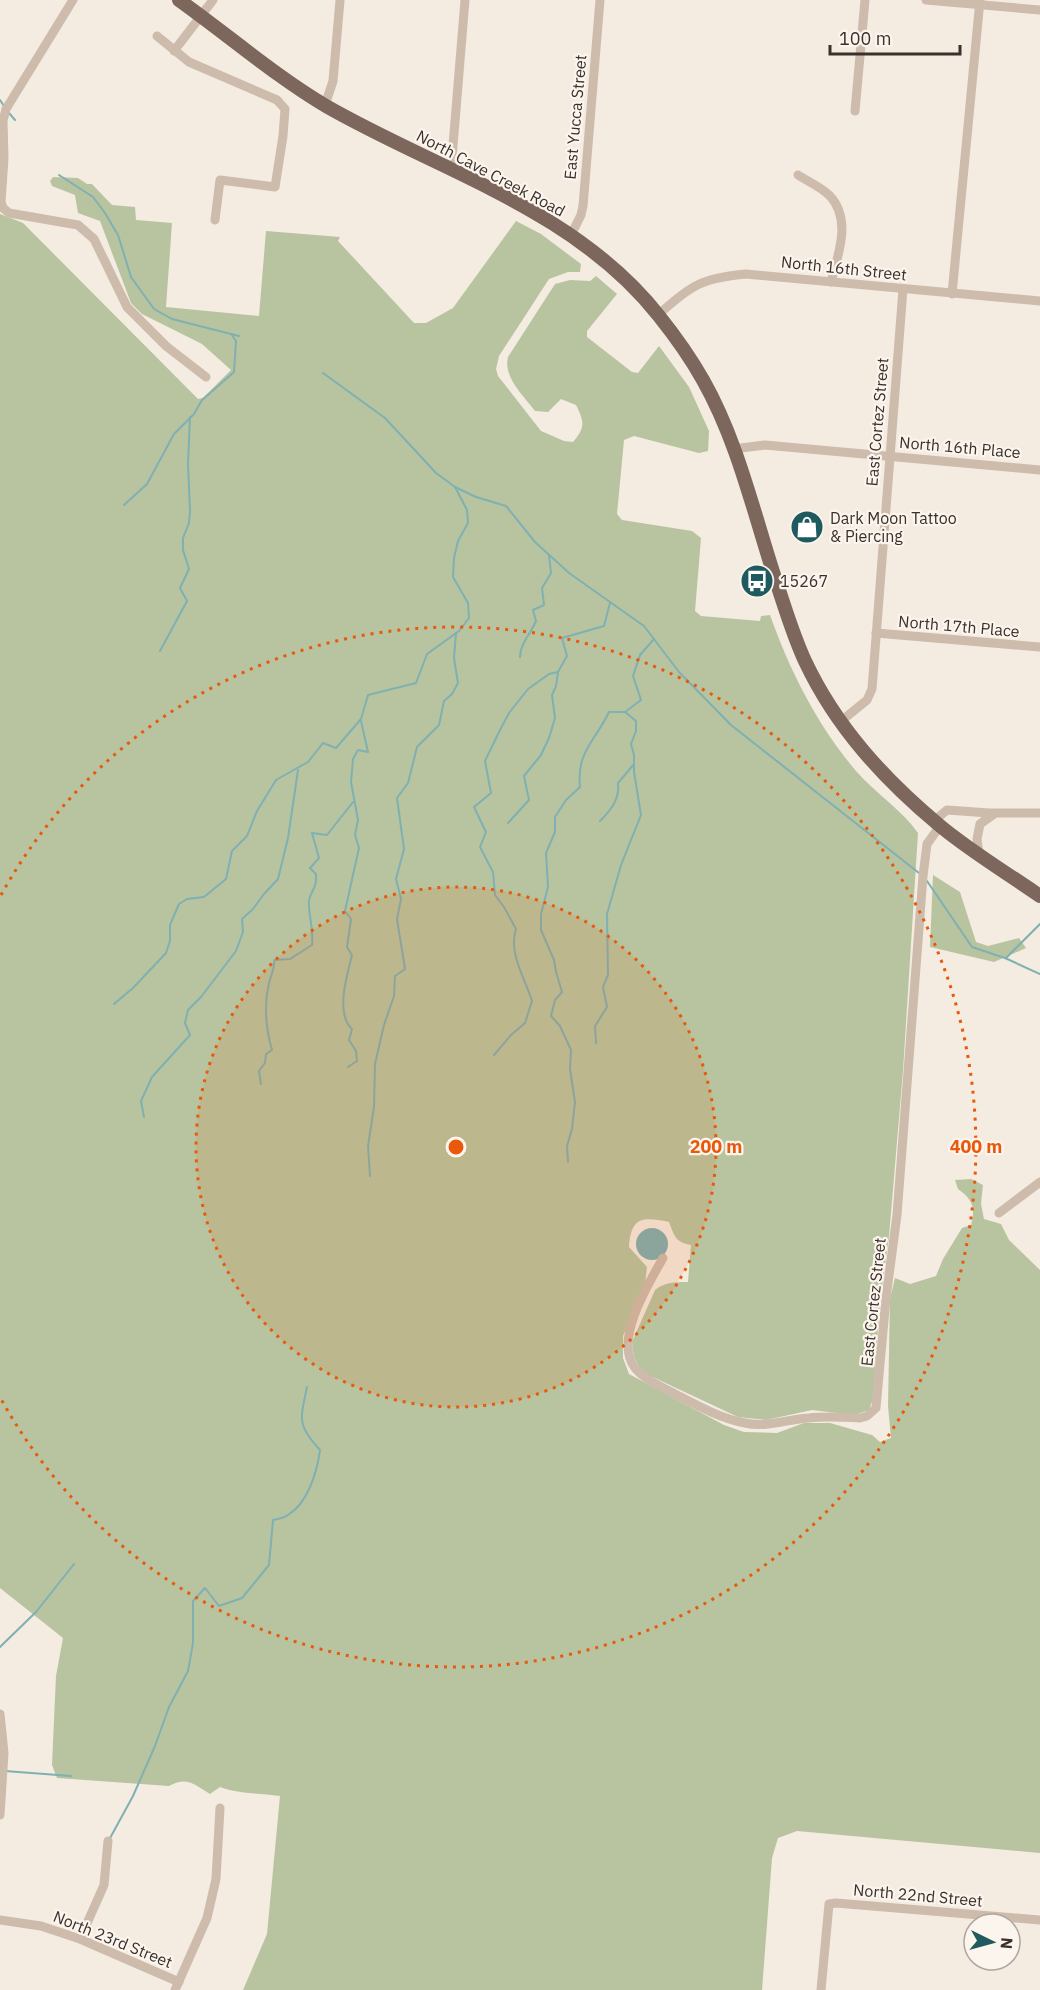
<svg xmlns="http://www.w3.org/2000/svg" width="1040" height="1990" viewBox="0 0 1040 1990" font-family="'IBM Plex Sans',sans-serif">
  <rect width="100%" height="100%" fill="#f4ebe1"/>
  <!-- green -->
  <g fill="#b8c4a0">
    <path d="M 53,177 L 78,178 L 87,184 L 92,184 L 112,205 L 135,207 L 136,220 L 172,223 L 166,307 L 259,316 L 266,231 L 340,237 L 338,241 L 414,323 L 426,323 L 453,308 L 516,221 L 541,234 L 581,264 L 580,272 L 568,272 L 549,279 L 499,356 L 496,369 L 498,376 L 541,431 L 564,441 L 573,442 C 586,427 584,421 576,405 L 561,399 L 548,412 L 535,411 C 523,395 503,377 508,357 L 555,284 L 570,280 L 590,281 L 596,276 L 617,294 L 587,331 L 587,337 L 632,372 L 638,373 L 659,346 L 689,387 L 709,431 L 708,451 L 699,453 L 634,436 L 624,440 L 617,514 L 622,520 L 692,531 L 701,538 L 695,611 L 701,616 L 760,621 L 761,616 L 770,615 C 790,671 817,725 856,771 C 875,793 901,809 918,833 L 903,1071 L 889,1236 L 880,1302 L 873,1399 L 869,1410 L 854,1415 L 812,1410 L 766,1420 L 738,1417 L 642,1372 L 634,1357 L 632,1342 L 655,1290 C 665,1282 675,1282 688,1282 L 691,1245 C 675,1242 675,1237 669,1222 C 643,1217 631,1216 629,1247 L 647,1267 L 645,1285 L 623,1336 L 623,1358 L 629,1374 L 724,1425 L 744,1432 L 777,1433 L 804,1423 L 830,1423 L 872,1435 L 880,1442 L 891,1438 L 888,1406 L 890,1299 L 895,1278 L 910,1284 L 936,1276 L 943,1259 L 962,1228 L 971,1225 C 976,1207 972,1199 958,1189 L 955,1180 L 971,1179 L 983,1185 L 981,1204 L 984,1219 L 1001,1224 L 1009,1240 L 1040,1270 L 1040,1853 L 797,1831 L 778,1838 L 772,1858 L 762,1990 L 243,1990 L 267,1934 L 280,1796 C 260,1793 239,1794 220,1787 L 210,1794 C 194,1784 187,1776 169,1786 L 57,1778 L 52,1765 L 56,1676 L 63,1638 L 0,1588 L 0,214 L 23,223 L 198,399 L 203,398 L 231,370 L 202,344 L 142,314 L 131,303 L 100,221 L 78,213 L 75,195 L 52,186 L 50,181 Z"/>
    <polygon points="933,875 960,892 976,942 988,946 1019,938 1026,948 994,962 930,947"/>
  </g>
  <!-- water -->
  <circle fill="#7fb0b2" cx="652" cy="1244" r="16"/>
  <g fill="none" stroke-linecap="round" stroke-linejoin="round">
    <!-- stream -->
    <g stroke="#7fb0b2" stroke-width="2">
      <polyline points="0,100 4,106"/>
      <polyline points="9,113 15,120"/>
      <polyline points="59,175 93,197 105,213 118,235 131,277 154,309 172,319 239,336"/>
      <polyline points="323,373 385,418 436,473 455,487 476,497 506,506 535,542 569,573 644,626 679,672 731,725 919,873"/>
      <polyline points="124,505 147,484 174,434 194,414 202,400 234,372 236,341 232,335"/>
      <polyline points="160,651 187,601 180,588 189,569 183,550 183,538 189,523 190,511 188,464 190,417"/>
      <path d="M 520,657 C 520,644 531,633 536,621 L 533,610 L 544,605 L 542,588 L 551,573 L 549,555"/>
      <path d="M 600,821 C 611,810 620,799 618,783 L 634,764"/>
      <polyline points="508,823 529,800 524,776 541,755 549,738 555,718 552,695 556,686 558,672"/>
      <polyline points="927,881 972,947 1005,958 1040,974"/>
      <polyline points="1006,958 1040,924"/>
      <polyline points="114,1004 133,988 166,953 170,941 170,925 179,904 187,899 204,897 226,879 232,851 247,836 257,811 276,780 308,762 323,743 336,748 361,719 368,695 416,683 427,654 459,631 469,618 468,603 453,577 454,558 458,541 468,523 467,510 455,487"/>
      <polyline points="596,1043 595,1026 607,1007 603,987 608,975 607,914 621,865 641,815 634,772 634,755 631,744 636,731 636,721 625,712"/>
      <path d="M 494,1055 L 511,1035 L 525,1023 L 532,1001 C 525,978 508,953 516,929 L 504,907 L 495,895 L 493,872 L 480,847 L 486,832 L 474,807 L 491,793 L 485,761 L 500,730 L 509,713 L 528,689 L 549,674 L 558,672 L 567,656 L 562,638 L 604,626 L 610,603"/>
      <path d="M 348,1067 L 357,1061 L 356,1051 L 349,1040 L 352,1029 C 335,1014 347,975 352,955 L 347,947 L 351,919 L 345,911 L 359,848 L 355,835 L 358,820 L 351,782 L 353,759 L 358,750 L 368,752 L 361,721"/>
      <path d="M 261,1084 L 259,1071 L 265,1063 L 266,1054 L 272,1050 C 266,1029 264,1004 269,983 C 271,974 275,970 274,960 L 290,959 L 312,945 C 314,930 308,914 309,901 C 310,890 317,891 316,874 L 310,868 L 319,858 L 312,833 L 327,835 L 353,802"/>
      <polyline points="144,1117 141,1101 152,1077 190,1035 185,1023 188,1010 201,997 236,951 243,932 242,919 253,909 264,894 278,879 288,838 298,770"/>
      <path d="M 568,1162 L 567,1146 L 572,1129 L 575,1102 L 570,1069 L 571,1050 L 560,1026 L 551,1016 L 555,1000 L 562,992 L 556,972 L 554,960 L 541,930 L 541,914 L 548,887 L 546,853 L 555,832 L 555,817 L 566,800 L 580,787 C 576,752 596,740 609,712 L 625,712 L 641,700 L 633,676 L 640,655 L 654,639"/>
      <polyline points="370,1176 368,1146 374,1107 375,1064 384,1025 394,996 395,976 405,969 397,919 401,899 396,879 404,849 397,798 408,783 417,747 439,725 444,701 452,694 458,683 454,658 456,633"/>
      <polyline points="0,1647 36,1612 74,1564"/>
      <polyline points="5,1771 71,1776"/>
      <path d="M 109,1840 L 133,1796 L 155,1746 L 169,1707 L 188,1671 L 193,1643 L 193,1601 L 205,1588 L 219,1606 L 242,1598 L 269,1565 L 273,1520 C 278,1519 284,1518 288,1515 C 308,1503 317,1472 320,1450 C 297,1425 300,1420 307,1387"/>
    </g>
    <!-- street -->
    <g stroke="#cdbbac" stroke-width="9">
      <polyline points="73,0 6,109 3,121 4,158 1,202 3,208 9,213 78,225 94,239 127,307 166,346 206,377"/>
      <polyline points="926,0 1040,10"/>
      <polyline points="157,36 189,62 277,100 285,109 283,136 275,187 220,180 215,220"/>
      <polyline points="174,51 213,0"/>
      <polyline points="325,105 333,81 340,0"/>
      <polyline points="855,111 865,0"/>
      <polyline points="451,170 465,0"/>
      <path d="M 798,175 C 809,182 821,187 830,196 C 852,220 838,255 831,282"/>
      <polyline points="571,235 581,215 583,206 600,0"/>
      <polyline points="952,294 980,0"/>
      <path d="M 658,315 C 691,285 702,278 746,274 L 1040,301"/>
      <polyline points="733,449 765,445 1040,470"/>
      <polyline points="876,633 1040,647"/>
      <polyline points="840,722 867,700 872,689 903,289"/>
      <polyline points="934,821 947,810 989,813 1040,813"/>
      <polyline points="979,854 977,839 980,824 994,814"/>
      <polyline points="999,1213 1040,1182"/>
      <path d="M 663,1258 C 649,1283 613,1340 635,1368 C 645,1380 664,1388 677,1395 C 698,1406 722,1419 745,1423 C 767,1428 788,1419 809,1418 C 826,1416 843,1417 860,1418 L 867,1416 L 876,1408 L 886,1298 L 897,1215 L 923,876 L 927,844 L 940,826"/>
      <polyline points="0,1714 4,1753 0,1815"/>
      <polyline points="0,1920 41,1926 80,1939 179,1982"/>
      <polyline points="80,1939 104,1885 108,1841"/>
      <polyline points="175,1990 207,1918 216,1879 220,1808"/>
      <polyline points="821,1990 829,1904 836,1903 1040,1920"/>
    </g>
    <!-- primary -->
    <path stroke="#7d675c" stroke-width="14" d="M 179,0 C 228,35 274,75 326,106 C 439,171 575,209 659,316 C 675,336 690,357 703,380 C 737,440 753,510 774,575 C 784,604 792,633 805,661 C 836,727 884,779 939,825 C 970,851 1007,873 1040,896"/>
  </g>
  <!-- distance rings -->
  <circle cx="456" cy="1147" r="260" fill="#e8590c" fill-opacity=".12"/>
  <g fill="none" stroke="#e8590c" stroke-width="3" stroke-dasharray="3 6">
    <circle cx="456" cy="1147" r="260"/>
    <path d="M1 895A520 520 0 1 1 1 1399"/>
  </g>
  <!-- icons -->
  <defs>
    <g id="shop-disc" transform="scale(1.725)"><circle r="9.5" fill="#1f5a5e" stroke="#fbf5ee"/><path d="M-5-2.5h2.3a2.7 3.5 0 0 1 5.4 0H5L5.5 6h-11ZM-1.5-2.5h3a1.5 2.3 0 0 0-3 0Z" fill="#fff"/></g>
    <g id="bus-disc" transform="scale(1.725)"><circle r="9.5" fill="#1f5a5e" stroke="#fbf5ee"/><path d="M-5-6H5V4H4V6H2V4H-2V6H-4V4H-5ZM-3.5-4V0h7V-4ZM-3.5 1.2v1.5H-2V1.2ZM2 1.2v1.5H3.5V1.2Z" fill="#fff"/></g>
  </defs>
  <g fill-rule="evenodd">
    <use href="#shop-disc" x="807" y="527"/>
    <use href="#bus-disc" x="757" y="581"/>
  </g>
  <g text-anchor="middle" stroke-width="4.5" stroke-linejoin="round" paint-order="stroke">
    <!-- street labels -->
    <g font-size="16" fill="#3b302b" stroke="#fbf5ee">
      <text transform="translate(575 117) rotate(-85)" y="6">East Yucca Street</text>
      <text transform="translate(491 173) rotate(28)" y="6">North Cave Creek Road</text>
      <text transform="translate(844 268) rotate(6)" y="6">North 16th Street</text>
      <text transform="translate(877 422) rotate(-85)" y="6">East Cortez Street</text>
      <text transform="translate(960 447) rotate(5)" y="6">North 16th Place</text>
      <text transform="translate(959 626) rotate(5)" y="6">North 17th Place</text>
      <text transform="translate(873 1302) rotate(-84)" y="6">East Cortez Street</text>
      <text transform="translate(918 1895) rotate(5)" y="6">North 22nd Street</text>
      <text transform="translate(113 1939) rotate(22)" y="6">North 23rd Street</text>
    </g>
    <!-- poi labels -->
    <g font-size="16" fill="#3b302b" stroke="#fbf5ee" text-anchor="start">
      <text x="830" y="524">Dark Moon Tattoo<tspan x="830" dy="18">&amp; Piercing</tspan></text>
      <text x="780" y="587">15267</text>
    </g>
  </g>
  <circle cx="456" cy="1147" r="9" fill="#e8590c" stroke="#fbf5ee" stroke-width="3"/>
  <g font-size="18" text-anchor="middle" font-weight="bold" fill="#e8590c" stroke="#fbf5ee" stroke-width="4.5" stroke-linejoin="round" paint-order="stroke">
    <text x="716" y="1153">200 m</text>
    <text x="976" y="1153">400 m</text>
  </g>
  <!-- north arrow -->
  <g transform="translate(992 1942) rotate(95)"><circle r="28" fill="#fbf5ee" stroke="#aea6a0" stroke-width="1.5"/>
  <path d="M0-4.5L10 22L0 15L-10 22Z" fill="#1f5a5e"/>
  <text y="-9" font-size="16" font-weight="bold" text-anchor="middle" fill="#3b302b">N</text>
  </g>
  <!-- scale -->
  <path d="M830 45v9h130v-9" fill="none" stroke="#3b302b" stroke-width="3"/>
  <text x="839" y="45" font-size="18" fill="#3b302b" stroke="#fbf5ee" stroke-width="4.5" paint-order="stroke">100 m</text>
</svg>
